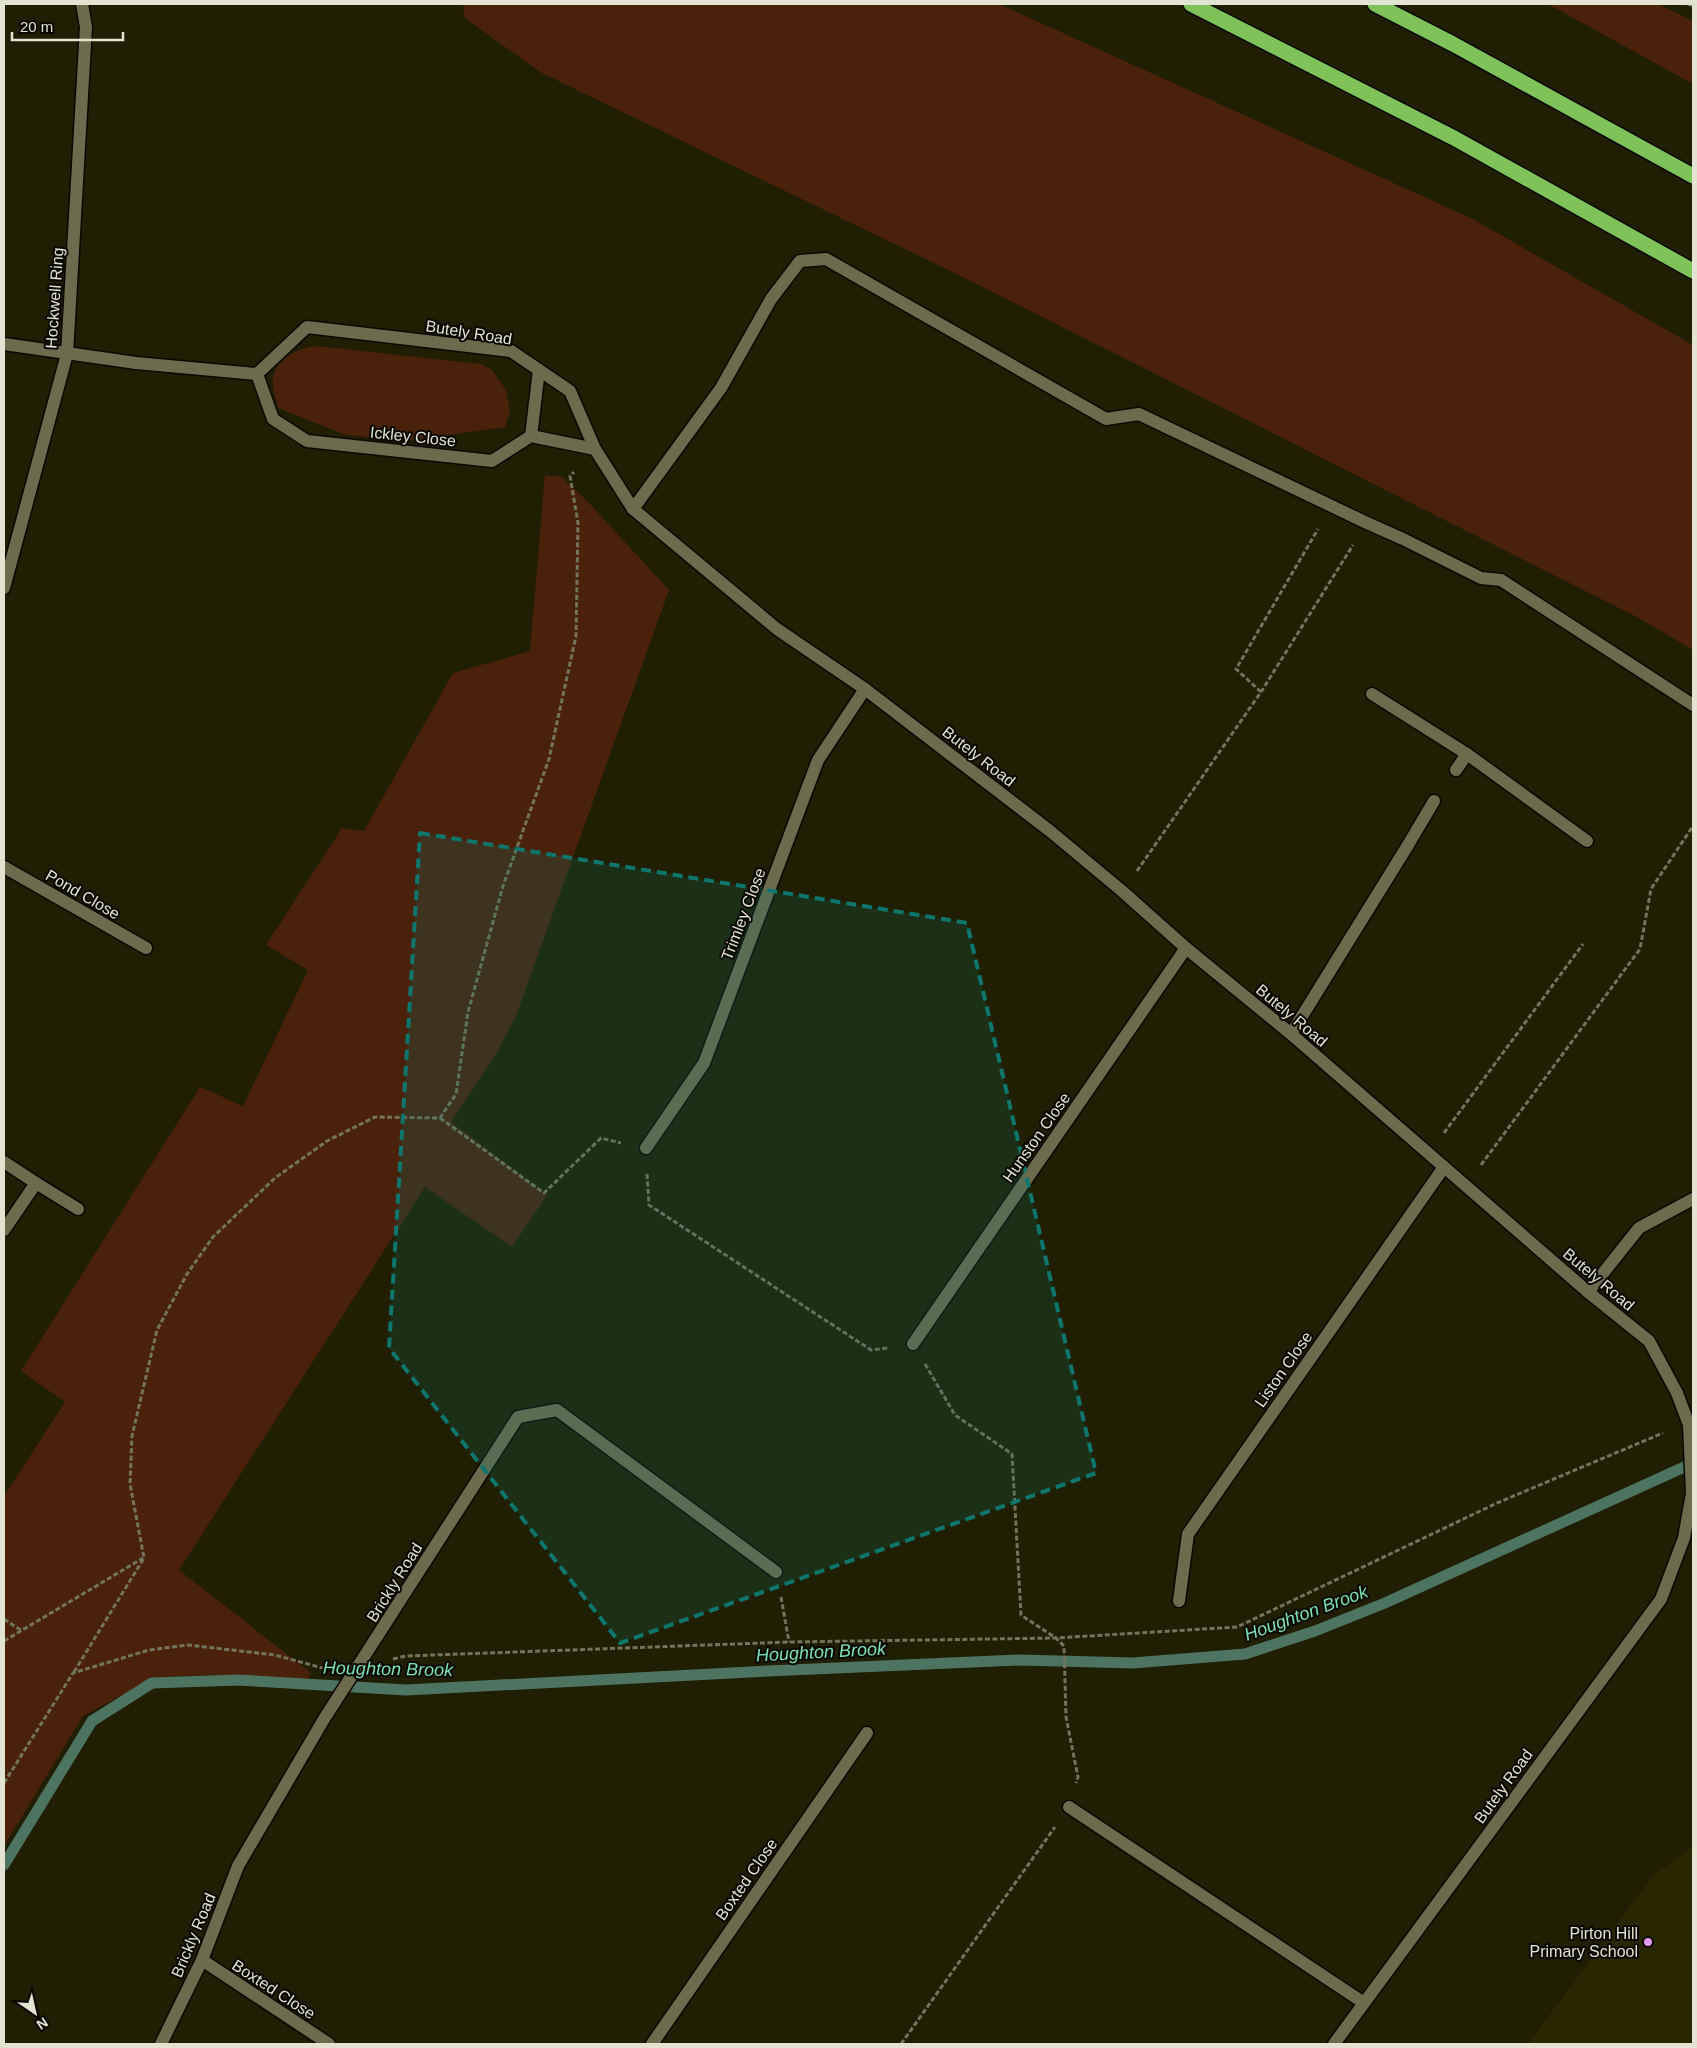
<svg xmlns="http://www.w3.org/2000/svg" width="1697" height="2048" viewBox="0 0 1697 2048" font-family="Arial,sans-serif">
  <rect width="100%" height="100%" fill="#201e03"/>
  <!-- built -->
  <polygon fill="#292702" points="1693,1847 1693,2044 1528,2044 1653,1875"/>
  <!-- green -->
  <g fill="#4a220c">
    <polygon points="463,4 999,4 1473,219 1693,345 1693,650 1637,617 975,283 540,72 465,18"/>
    <polygon points="1548,4 1658,4 1693,21 1693,84"/>
    <path d="M 316,346 L 481,364 L 492,370 L 506,390 L 510,411 L 505,427 L 407,441 L 346,435 L 278,408 C 276,399 271,386 273,377 C 278,357 298,348 316,346 Z"/>
    <polygon points="545,475 562,477 589,503 669,590 516,1016 495,1056 451,1122 547,1195 512,1247 425,1187 179,1570 311,1673 307,1681 211,1675 156,1677 83,1716 4,1846 4,1496 65,1402 21,1371 200,1087 243,1106 308,970 266,945 342,828 364,831 453,673 530,651"/>
  </g>
  <g fill="none" stroke-linecap="round" stroke-linejoin="round">
    <!-- stream -->
    <polyline stroke="#4d7461" stroke-width="11" points="4,1865 92,1721 152,1683 238,1680 406,1690 768,1671 1020,1660 1133,1663 1245,1654 1315,1631 1385,1603 1693,1463"/>
    <!-- lane casing -->
    <g stroke="#0a0800" stroke-width="15">
      <g id="lane">
        <polyline points="1372,694 1467,754 1456,770"/>
        <polyline points="1467,754 1587,841"/>
        <polyline points="1408,845 1434,801"/>
        <polyline points="4,1162 36,1183 4,1230"/>
        <polyline points="36,1183 78,1209"/>
      </g>
    </g>
    <!-- street casing -->
    <g stroke="#0a0800" stroke-width="15">
      <g id="street">
        <polyline points="4,344 136,363 257,374 307,327 511,351 570,391 595,449 633,509 777,629 865,689 1050,831 1122,891 1186,948 1291,1034 1588,1292 1649,1341 1677,1393 1689,1425 1692,1493 1684,1538 1661,1599 1334,2044"/>
        <polyline points="257,374 273,419 307,441 492,461 531,436 595,449"/>
        <polyline points="531,436 539,370"/>
        <polyline points="633,509 721,388 771,299 800,261 826,259 1106,419 1139,414 1367,523 1403,539 1481,578 1501,580 1693,705"/>
        <polyline points="4,588 67,354 86,27 82,4"/>
        <polyline points="4,867 146,948"/>
        <polyline points="1291,1034 1408,845"/>
        <polyline points="646,1148 704,1063 818,760 865,689"/>
        <polyline points="1588,1292 1639,1228 1693,1199"/>
        <polyline points="913,1344 1186,948"/>
        <polyline points="1179,1601 1188,1534 1444,1167"/>
        <polyline points="1069,1807 1364,2003"/>
        <polyline points="202,1960 329,2044"/>
        <polyline points="161,2044 202,1960 238,1866 324,1719 518,1417 557,1410 776,1572"/>
        <polyline points="652,2044 867,1733"/>
      </g>
    </g>
    <!-- highway casing -->
    <g stroke="#0a0800" stroke-width="18">
      <g id="highway">
        <polyline points="1191,4 1454,138 1693,271"/>
        <polyline points="1375,4 1453,44 1693,176"/>
      </g>
    </g>
    <!-- path -->
    <g stroke="#74735c" stroke-width="3" stroke-dasharray="5 2.5" stroke-linecap="butt">
      <polyline points="1688,4 1693,6"/>
      <polyline points="1261,692 1236,669 1318,529"/>
      <polyline points="1137,871 1261,692 1353,545"/>
      <polyline points="440,1118 544,1193 601,1138 621,1143"/>
      <polyline points="1444,1133 1583,944"/>
      <polyline points="1481,1165 1640,949 1651,889 1693,826"/>
      <polyline points="647,1174 649,1205 871,1350 888,1348"/>
      <polyline points="925,1364 955,1415 1012,1454 1021,1615 1056,1638 1064,1646 1066,1717 1078,1777 1076,1783"/>
      <polyline points="781,1597 789,1642"/>
      <polyline points="4,1619 22,1631"/>
      <polyline points="4,1641 143,1558"/>
      <polyline points="393,1659 406,1656 789,1642 1056,1638 1237,1627 1497,1503 1663,1433"/>
      <polyline points="74,1672 144,1558 130,1484 132,1436 157,1330 187,1274 213,1237 275,1178 327,1141 375,1117 440,1118 456,1094 468,1012 503,886 549,759 576,636 578,523 570,476 574,472"/>
      <polyline points="4,1783 73,1673 149,1650 188,1645 275,1655 326,1669"/>
      <polyline points="901,2044 1055,1827"/>
    </g>
    <!-- lane -->
    <use href="#lane" stroke="#6c6b4d" stroke-width="12"/>
    <!-- street -->
    <use href="#street" stroke="#6c6b4d" stroke-width="12"/>
    <!-- highway -->
    <use href="#highway" stroke="#7ec259" stroke-width="15"/>
  </g>
  <!-- marked area -->
  <path fill="#0f766e" fill-opacity="0.2" stroke="#0f766e" stroke-width="4" stroke-dasharray="10 6" stroke-linejoin="round" d="M 420,833 L 967,923 L 1096,1473 L 620,1643 L 389,1348 Z"/>
  <!-- markers -->
  <circle fill="#de98f3" stroke="#080801" stroke-width="2" cx="1648" cy="1942" r="5"/>
  <g text-anchor="middle" stroke-width="4" stroke-linejoin="round" paint-order="stroke">
    <!-- street labels -->
    <g font-size="16" fill="#e3e3d2" stroke="#080801">
      <text transform="translate(54 298) rotate(-86)" y="6">Hockwell Ring</text>
      <text transform="translate(469 332) rotate(9)" y="6">Butely Road</text>
      <text transform="translate(413 436) rotate(6)" y="6">Ickley Close</text>
      <text transform="translate(979 756) rotate(38)" y="6">Butely Road</text>
      <text transform="translate(83 894) rotate(30)" y="6">Pond Close</text>
      <text transform="translate(743 914) rotate(-69)" y="6">Trimley Close</text>
      <text transform="translate(1292 1015) rotate(40)" y="6">Butely Road</text>
      <text transform="translate(1036 1137) rotate(-55)" y="6">Hunston Close</text>
      <text transform="translate(1599 1279) rotate(40)" y="6">Butely Road</text>
      <text transform="translate(1283 1369) rotate(-55)" y="6">Liston Close</text>
      <text transform="translate(394 1582) rotate(-58)" y="6">Brickly Road</text>
      <text transform="translate(1503 1786) rotate(-54)" y="6">Butely Road</text>
      <text transform="translate(746 1879) rotate(-55)" y="6">Boxted Close</text>
      <text transform="translate(193 1935) rotate(-67)" y="6">Brickly Road</text>
      <text transform="translate(274 1989) rotate(33)" y="6">Boxted Close</text>
    </g>
    <!-- poi labels -->
    <g font-size="16" fill="#e3e3d2" stroke="#080801" text-anchor="end">
      <text x="1638" y="1939">Pirton Hill<tspan x="1638" dy="18">Primary School</tspan></text>
    </g>
    <!-- water labels -->
    <g font-size="18" font-style="italic" fill="#7de0b7" stroke="#080801">
      <text transform="translate(1306 1613) rotate(-20)" y="6">Houghton Brook</text>
      <text transform="translate(821 1652) rotate(-3)" y="6">Houghton Brook</text>
      <text transform="translate(388 1669) rotate(1)" y="6">Houghton Brook</text>
    </g>
  </g>
  <!-- border -->
  <rect width="1697" height="2048" fill="none" stroke="#e3e3d2" stroke-width="10"/>
  <!-- north arrow -->
  <g transform="translate(35 2013) rotate(146)" stroke="#080801" stroke-width="4" paint-order="stroke">
  <path d="M0-4L9 19L0 12L-9 19Z" fill="#e3e3d2"/>
  <text y="-8" font-size="14" font-weight="bold" text-anchor="middle" fill="#e3e3d2">N</text>
  </g>
  <!-- scale -->
  <path d="M12 32v8h111v-8" fill="none" stroke="#e3e3d2" stroke-width="2.5"/>
  <text x="20" y="32" font-size="15" fill="#e3e3d2" stroke="#080801" stroke-width="4" paint-order="stroke">20 m</text>
</svg>
